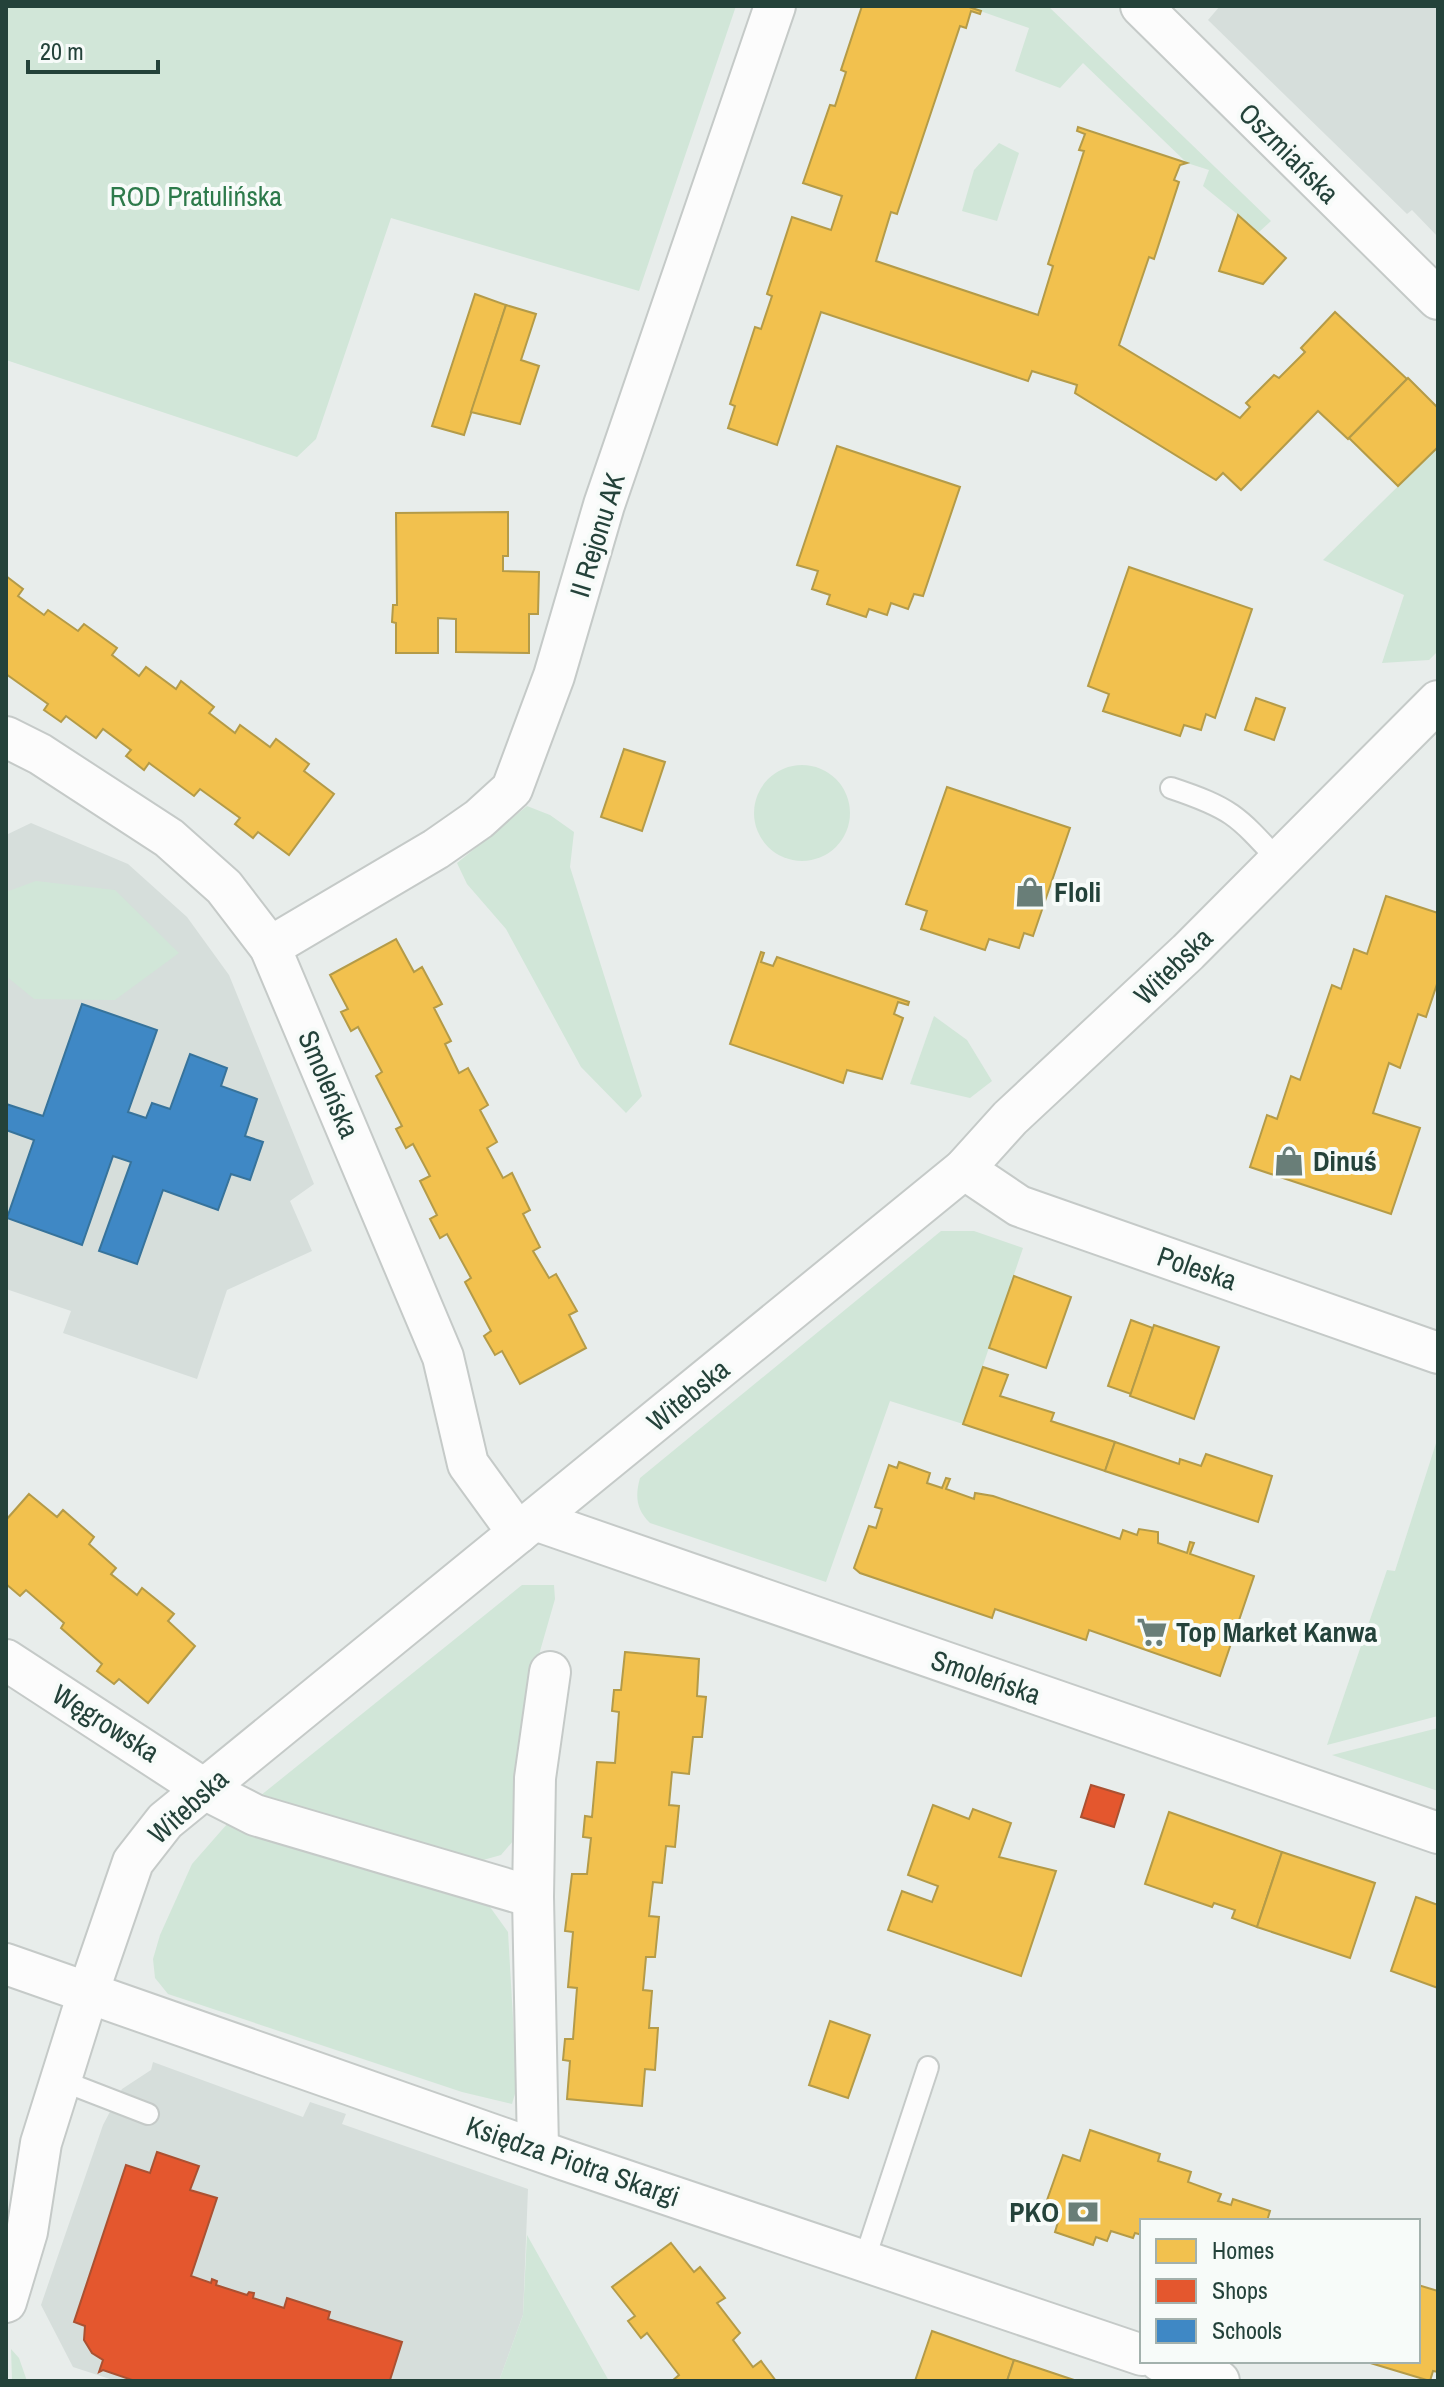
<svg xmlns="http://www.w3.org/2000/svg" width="1444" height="2387" viewBox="0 0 1444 2387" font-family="'Archivo Narrow',sans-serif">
  <rect width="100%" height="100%" fill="#e8edeb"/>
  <!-- built -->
  <g fill="#d6dedb">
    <polygon points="1220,6 1438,6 1438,237 1412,210 1407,214 1208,20"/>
    <polygon points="31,823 128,864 187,917 229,975 314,1184 290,1201 312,1251 227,1290 197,1379 63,1333 71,1311 6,1289 6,835"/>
    <polygon points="153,2062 303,2117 310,2102 346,2114 342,2124 528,2189 523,2315 499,2381 116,2381 73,2367 41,2305 103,2125 122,2089 151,2070"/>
  </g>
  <!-- green -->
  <g fill="#d1e6d8">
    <polygon points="6,6 736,6 639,291 391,218 316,439 297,457 6,360"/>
    <polygon points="966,6 1048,6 1271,221 1259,232 1203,186 1209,170 1187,163 1083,63 1060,88 1015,71 1029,28"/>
    <polygon points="999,143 1019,153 997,221 962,211 974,170"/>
    <polygon points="1438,447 1438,651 1429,660 1382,663 1404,595 1323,560"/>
    <circle cx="802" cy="813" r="48"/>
    <polygon points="527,806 550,815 574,832 570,867 642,1096 626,1113 581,1067 506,929 467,884 457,863"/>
    <polygon points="36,881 115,890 179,953 115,1000 34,999 6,976 6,892"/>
    <polygon points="934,1016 967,1040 992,1081 970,1098 910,1084"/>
    <path d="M 941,1231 L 974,1231 L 1023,1248 L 963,1424 L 890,1401 L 826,1582 L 650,1523 C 636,1509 635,1496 640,1478 Z"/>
    <polygon points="1438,1437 1438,1716 1327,1745 1387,1570 1395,1571"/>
    <polygon points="522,1585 554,1585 555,1599 530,1686 514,1840 501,1855 476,1862 260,1796"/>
    <polygon points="1438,1728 1438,1791 1332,1755"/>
    <polygon points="235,1815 490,1907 508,1932 517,2087 512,2104 462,2092 168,1994 155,1978 153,1959 160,1935 192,1864"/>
    <polygon points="527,2235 609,2381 499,2381 523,2315"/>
    <polygon points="11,2349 19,2358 27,2381 12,2381"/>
  </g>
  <!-- homes -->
  <g fill="#f2c14e" stroke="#b49b48" stroke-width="2">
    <polygon points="862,6 966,6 981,11 980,14 971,11 966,28 960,26 897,214 891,212 876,261 1038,315 1053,266 1048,264 1084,151 1079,150 1085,134 1077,131 1078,127 1187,163 1180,165 1174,180 1179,182 1154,259 1149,257 1119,345 1240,418 1250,407 1246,403 1274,375 1279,378 1305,352 1301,348 1335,312 1407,379 1348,439 1318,411 1241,490 1223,473 1216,480 1075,393 1077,385 1032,371 1028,381 821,312 777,445 728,428 735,406 730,404 755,327 761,329 772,296 767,294 792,217 831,230 842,196 803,183 830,105 835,106 846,72 841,70"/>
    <polygon points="1238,215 1286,258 1263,284 1219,271"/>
    <polygon points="475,294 506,305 464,435 432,426"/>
    <polygon points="506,305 536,314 521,360 539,366 520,424 471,412"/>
    <polygon points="1408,378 1438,408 1438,447 1398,486 1349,438"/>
    <polygon points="837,446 960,487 923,596 914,594 908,609 891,603 887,615 869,609 866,617 827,604 830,595 812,589 818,571 797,565"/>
    <polygon points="508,512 508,556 503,556 503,571 539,572 538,614 529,614 529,653 456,652 456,619 438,618 438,653 396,653 396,623 392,622 393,605 397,605 396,513"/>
    <polygon points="1129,567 1252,609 1215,718 1206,714 1201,730 1184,725 1180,736 1103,711 1109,694 1088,686"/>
    <polygon points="6,576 23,589 18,596 44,615 48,610 78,631 84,624 117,648 112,655 139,676 146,667 176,689 181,681 214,707 209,713 235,733 240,725 270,747 276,739 309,764 304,771 334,794 289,855 258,832 253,838 235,824 240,818 200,789 194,796 149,763 144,770 126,756 131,750 103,729 96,738 66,716 61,722 44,710 48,704 6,674"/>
    <polygon points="1256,698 1285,708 1274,740 1245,730"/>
    <polygon points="624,749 665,762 642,831 601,817"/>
    <polygon points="947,787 1070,828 1033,936 1024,933 1019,948 989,939 985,950 921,929 927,911 906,904"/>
    <polygon points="1386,896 1438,913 1438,981 1426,1017 1418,1014 1400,1068 1389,1063 1373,1113 1420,1128 1391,1214 1250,1167 1267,1115 1277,1119 1291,1076 1300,1080 1332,985 1341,989 1354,949 1367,954"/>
    <polygon points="396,939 414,972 422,967 442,1004 434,1008 451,1041 445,1044 459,1073 468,1068 488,1105 480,1110 497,1142 487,1148 503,1178 512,1173 530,1210 523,1214 540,1247 533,1251 549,1278 556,1274 577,1311 569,1315 586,1348 520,1384 502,1351 495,1355 484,1336 491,1331 465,1282 471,1278 447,1234 440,1238 430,1219 437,1215 420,1181 430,1176 413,1144 406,1148 396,1129 402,1126 376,1076 382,1072 358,1027 351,1031 341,1012 348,1009 330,975"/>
    <polygon points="761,952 764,953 761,962 773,966 777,957 909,1002 908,1005 898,1002 894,1014 903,1018 882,1079 847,1070 843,1083 730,1044"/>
    <polygon points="1014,1276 1071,1297 1046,1368 989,1348"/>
    <polygon points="1131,1320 1153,1328 1131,1394 1108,1386"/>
    <polygon points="1154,1325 1219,1347 1194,1419 1130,1396"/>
    <polygon points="983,1367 1008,1375 1000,1396 1054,1413 1051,1421 1115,1442 1105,1471 963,1424"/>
    <polygon points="1115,1442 1179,1464 1180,1459 1201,1466 1206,1454 1272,1476 1258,1522 1105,1471"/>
    <polygon points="899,1462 930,1473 927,1483 942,1488 946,1478 950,1479 946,1489 974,1499 975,1493 993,1496 1120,1539 1123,1530 1137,1535 1139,1529 1158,1532 1158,1543 1187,1553 1190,1542 1194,1543 1190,1554 1254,1576 1220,1676 1089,1630 1086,1640 995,1609 992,1618 860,1573 854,1568 869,1526 876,1528 882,1509 875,1507 889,1465 897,1468"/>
    <polygon points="29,1494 57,1517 63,1510 94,1537 89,1544 116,1568 111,1574 137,1595 142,1588 174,1614 168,1621 195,1646 148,1703 119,1679 114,1684 97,1671 102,1664 61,1628 64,1623 26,1590 20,1596 6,1584 6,1520"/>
    <polygon points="625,1652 699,1659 697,1696 706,1697 702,1737 693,1737 689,1774 672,1772 669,1805 679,1806 675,1847 666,1846 662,1883 653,1882 649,1916 659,1917 655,1957 646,1957 643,1990 652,1991 649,2028 658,2028 655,2070 645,2069 642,2106 567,2099 570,2061 563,2060 565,2039 573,2039 577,1988 568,1987 573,1932 565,1931 572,1874 587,1874 591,1838 583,1837 585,1816 592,1817 597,1762 615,1763 619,1712 612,1711 614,1690 621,1690"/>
    <polygon points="933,1805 969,1819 973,1809 1011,1823 999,1857 1056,1871 1021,1976 888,1930 902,1891 932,1902 938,1886 908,1875"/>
    <polygon points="1169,1812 1282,1852 1257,1927 1232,1918 1235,1910 1214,1903 1212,1907 1145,1884"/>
    <polygon points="1282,1852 1375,1883 1350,1958 1257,1927"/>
    <polygon points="1416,1897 1438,1905 1438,1988 1391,1971"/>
    <polygon points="830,2021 870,2035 848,2098 809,2085"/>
    <polygon points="1090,2130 1160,2154 1158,2161 1191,2172 1188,2182 1221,2194 1218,2201 1231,2205 1233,2199 1270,2211 1267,2221 1142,2221 1142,2235 1135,2233 1133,2238 1111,2231 1107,2241 1096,2237 1093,2245 1055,2232 1058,2222 1041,2217 1063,2155 1080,2161"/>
    <polygon points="671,2243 694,2272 700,2267 725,2298 717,2303 740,2333 733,2340 753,2367 761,2361 776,2381 672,2381 679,2375 647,2333 641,2338 628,2321 635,2316 612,2287"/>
    <polygon points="1418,2285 1438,2291 1438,2372 1433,2371 1430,2381 1367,2362 1418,2361"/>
    <polygon points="932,2331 1014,2360 1007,2381 915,2381"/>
    <polygon points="1014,2360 1077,2381 1007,2381"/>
  </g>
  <!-- shops -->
  <g fill="#e4572e" stroke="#aa5132" stroke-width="2">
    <polygon points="1091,1785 1124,1795 1114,1827 1081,1817"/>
    <polygon points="157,2152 199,2166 190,2190 217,2198 191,2276 211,2283 212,2279 217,2281 216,2285 247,2295 249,2292 254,2293 253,2298 284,2308 287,2298 330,2312 328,2319 402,2342 390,2380 394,2381 135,2381 103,2370 99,2372 103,2360 92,2353 84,2340 85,2326 74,2322 126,2165 150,2173"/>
  </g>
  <!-- schools -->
  <polygon fill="#3f88c5" stroke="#37739b" stroke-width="2" points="82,1004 157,1030 128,1112 146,1118 152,1103 170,1109 190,1054 227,1068 221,1086 257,1099 245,1136 263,1142 250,1180 231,1174 218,1210 163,1190 137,1264 99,1251 131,1162 113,1156 82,1245 7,1218 34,1140 6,1130 6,1104 43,1116"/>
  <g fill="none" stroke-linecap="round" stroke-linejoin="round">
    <!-- lane casing -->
    <g stroke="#c5cac8" stroke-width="24">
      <g id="lane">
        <path d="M 1171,788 C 1231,808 1237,815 1279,861"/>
        <polyline points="60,2080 148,2114"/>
        <polyline points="864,2261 928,2067"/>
      </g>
    </g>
    <!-- street casing -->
    <g stroke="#c5cac8" stroke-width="44">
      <g id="street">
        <polyline points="1141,6 1438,299"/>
        <polyline points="6,737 40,754 169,838 224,887 270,947 443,1357 468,1464 518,1533"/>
        <polyline points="270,947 436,849 479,819 512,789 554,676 604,505 775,6"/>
        <polyline points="964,1169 1019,1206 1438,1353"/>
        <polyline points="535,1520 1438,1833"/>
        <polyline points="6,1660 204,1789 255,1815 533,1897"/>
        <polyline points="6,1964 565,2160 1142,2355"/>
        <polyline points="538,2149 533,1897 535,1778 550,1672"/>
        <polyline points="6,2302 27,2232 41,2143 89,1990 133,1862 165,1821 964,1169 1010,1118 1188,952 1438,701"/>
        <polyline points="1160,2361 1219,2381"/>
      </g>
    </g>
    <!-- lane -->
    <use href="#lane" stroke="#fcfcfc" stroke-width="20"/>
    <!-- street -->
    <use href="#street" stroke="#fcfcfc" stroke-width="40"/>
  </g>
  <!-- icons -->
  <defs>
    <g id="shop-bare" transform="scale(2.4)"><path d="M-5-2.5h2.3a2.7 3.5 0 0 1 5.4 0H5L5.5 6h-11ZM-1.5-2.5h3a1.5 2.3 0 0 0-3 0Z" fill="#697e78" stroke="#f7fbf9" stroke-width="2.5" paint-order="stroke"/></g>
    <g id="supermarket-bare" transform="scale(2.4)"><path d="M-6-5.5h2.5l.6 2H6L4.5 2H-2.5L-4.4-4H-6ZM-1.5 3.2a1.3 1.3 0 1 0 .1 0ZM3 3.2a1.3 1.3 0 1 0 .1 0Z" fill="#697e78" stroke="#f7fbf9" stroke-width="2.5" paint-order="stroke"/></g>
    <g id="bank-bare" transform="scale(2.4)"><path d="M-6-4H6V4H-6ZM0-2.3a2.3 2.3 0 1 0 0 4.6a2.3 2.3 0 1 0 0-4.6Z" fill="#697e78" stroke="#f7fbf9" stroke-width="2.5" paint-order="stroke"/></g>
  </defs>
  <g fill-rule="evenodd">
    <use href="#shop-bare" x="1030" y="892"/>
    <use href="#shop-bare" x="1289" y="1161"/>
    <use href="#supermarket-bare" x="1152" y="1632"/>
    <use href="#bank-bare" x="1083" y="2212"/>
  </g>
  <g text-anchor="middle" stroke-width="8" stroke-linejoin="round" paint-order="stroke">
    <!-- street labels -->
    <g font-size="28" fill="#24423a" stroke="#f7fbf9">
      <text transform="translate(1289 153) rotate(45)" y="10">Oszmiańska</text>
      <text transform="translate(597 535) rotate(-73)" y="10">II Rejonu AK</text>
      <text transform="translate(1173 966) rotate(-44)" y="10">Witebska</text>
      <text transform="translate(329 1084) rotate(67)" y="10">Smoleńska</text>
      <text transform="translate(1197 1268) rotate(19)" y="10">Poleska</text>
      <text transform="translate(688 1395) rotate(-39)" y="10">Witebska</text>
      <text transform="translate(986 1677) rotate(19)" y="10">Smoleńska</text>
      <text transform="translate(106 1723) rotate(32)" y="10">Węgrowska</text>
      <text transform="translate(188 1806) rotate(-42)" y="10">Witebska</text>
      <text transform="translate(573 2161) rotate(19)" y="10">Księdza Piotra Skargi</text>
    </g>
    <!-- park labels -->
    <g font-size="28" fill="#2d7a4b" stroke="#f7fbf9">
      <text x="196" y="206">ROD Pratulińska</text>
    </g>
    <!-- poi labels -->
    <g font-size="28" font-weight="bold" fill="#24423a" stroke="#f7fbf9" text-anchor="start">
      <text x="1054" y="902">Floli</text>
      <text x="1313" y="1171">Dinuś</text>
      <text x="1176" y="1642">Top Market Kanwa</text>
      <text x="1059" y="2222" text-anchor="end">PKO</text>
    </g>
  </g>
  <!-- border -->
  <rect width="1444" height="2387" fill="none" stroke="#24423a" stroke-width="16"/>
  <!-- legend -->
  <rect x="1140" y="2219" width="280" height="144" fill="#f7fbf9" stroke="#a3b1ad" stroke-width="2"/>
  <rect x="1156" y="2239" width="40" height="24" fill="#f2c14e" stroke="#a3b1ad" stroke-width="2"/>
  <text x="1212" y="2259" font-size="24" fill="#24423a">Homes</text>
  <rect x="1156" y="2279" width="40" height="24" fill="#e4572e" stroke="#a3b1ad" stroke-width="2"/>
  <text x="1212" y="2299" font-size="24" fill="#24423a">Shops</text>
  <rect x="1156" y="2319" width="40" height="24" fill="#3f88c5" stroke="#a3b1ad" stroke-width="2"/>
  <text x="1212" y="2339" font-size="24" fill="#24423a">Schools</text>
  <!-- scale -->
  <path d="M28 60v12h130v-12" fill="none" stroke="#24423a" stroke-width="4"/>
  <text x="40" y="60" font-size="24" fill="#24423a" stroke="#f7fbf9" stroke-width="6" paint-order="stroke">20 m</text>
</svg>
